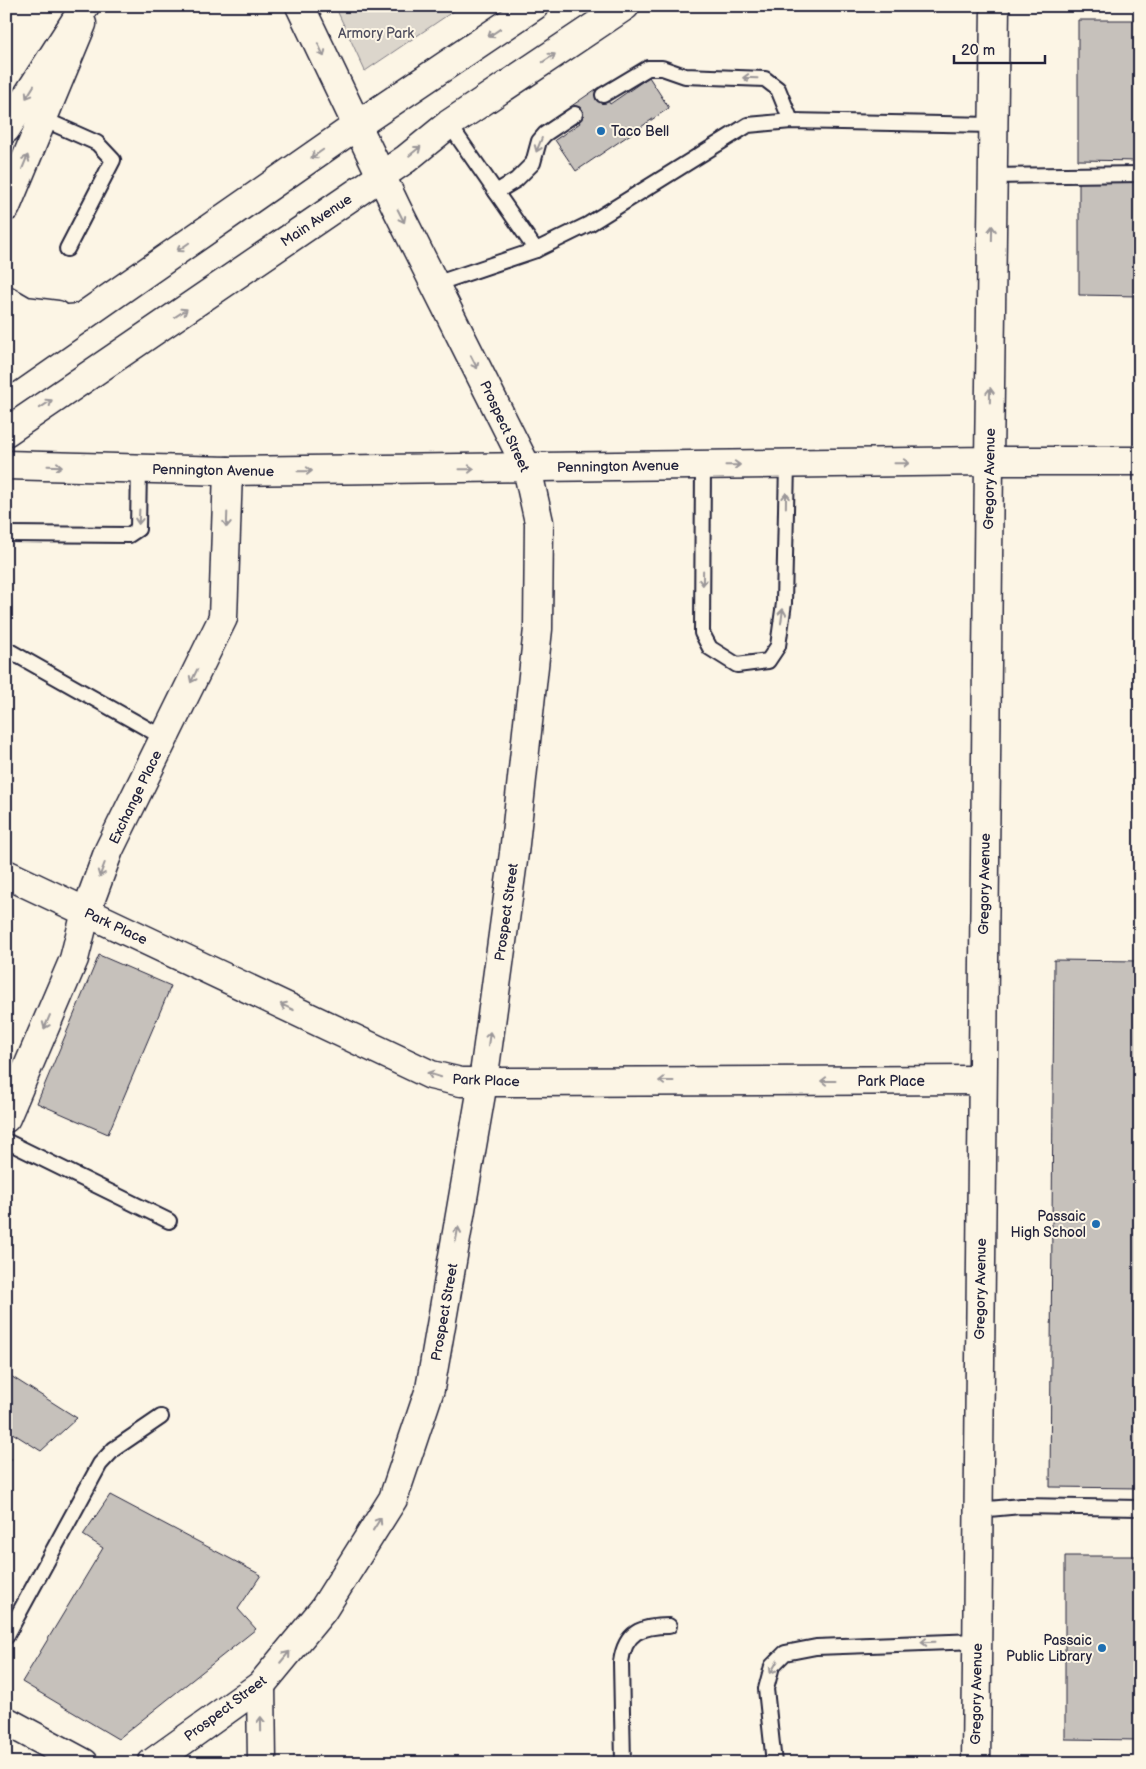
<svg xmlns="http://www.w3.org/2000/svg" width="1146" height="1769" viewBox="0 0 1146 1769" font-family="'Balsamiq Sans',sans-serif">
  <rect width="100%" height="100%" fill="#fcf5e5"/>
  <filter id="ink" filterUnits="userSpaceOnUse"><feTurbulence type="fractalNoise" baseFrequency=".02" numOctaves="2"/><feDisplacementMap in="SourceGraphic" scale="10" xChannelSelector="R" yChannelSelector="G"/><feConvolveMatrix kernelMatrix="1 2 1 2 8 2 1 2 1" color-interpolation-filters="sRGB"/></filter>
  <g filter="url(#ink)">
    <!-- green -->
    <polygon fill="#dcd6cc" stroke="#7f7c84" points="335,6 461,6 365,71"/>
    <!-- building -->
    <g fill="#c6c1bb" stroke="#22223b">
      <polygon points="1078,20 1140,20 1140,161 1078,160"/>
      <polygon points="649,77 669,108 576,171 555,140 580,123 570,107 599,87 610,104"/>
      <polygon points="1079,182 1140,182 1140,296 1079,295"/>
      <polygon points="99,955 171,986 108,1134 37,1103"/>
      <polygon points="1054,960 1140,961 1140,1488 1050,1487"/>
      <polygon points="6,1373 77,1418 41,1451 6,1429"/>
      <polygon points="6,1456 12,1459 6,1465"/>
      <polygon points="110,1495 261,1575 238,1609 256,1629 118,1739 22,1682 103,1548 83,1535"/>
      <polygon points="1065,1556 1140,1556 1140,1740 1065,1739"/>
    </g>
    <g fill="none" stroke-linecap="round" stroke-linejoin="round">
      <!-- service casing -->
      <g stroke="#22223b" stroke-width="18">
        <g id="service">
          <polyline points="603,95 648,68 662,68 685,76 765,79 778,89 791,121"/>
          <polyline points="43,119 97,143 113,160 67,249"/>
          <polyline points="449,124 536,250"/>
          <polyline points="993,176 1140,174"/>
          <polyline points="496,192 516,180 533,163 539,141 545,134 575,114"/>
          <polyline points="435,284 536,250 589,224 748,125 791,121 992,125"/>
          <polyline points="703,465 702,633 710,648 737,665 768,661 778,646 784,603 787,464"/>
          <polyline points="6,534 129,535 138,529 139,468"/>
          <polyline points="6,649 164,738"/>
          <polyline points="6,1141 169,1221"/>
          <polyline points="978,1510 1021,1506 1140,1508"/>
          <polyline points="6,1637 100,1464 114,1449 161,1417"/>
          <path d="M 623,1763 L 621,1662 C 625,1632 641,1626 669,1626"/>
          <polyline points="774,1763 766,1689 772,1666 785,1653 816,1647 977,1641"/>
        </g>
      </g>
      <!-- minor casing -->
      <g stroke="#22223b" stroke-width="31">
        <g id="minor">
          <polyline points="6,874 431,1075 461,1082 517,1082 982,1080"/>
          <polyline points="6,1118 74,959 86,912 109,850 223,618 228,471"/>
          <polyline points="261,1685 262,1763"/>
          <polyline points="152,1763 261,1685 323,1610 393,1499 430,1389 483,1082 514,853 538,629 539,522 527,468"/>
        </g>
      </g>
      <!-- tertiary casing -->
      <g stroke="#22223b" stroke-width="31">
        <g id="tertiary">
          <polyline points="6,1721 84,1763"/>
          <polyline points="976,1763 989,461 1140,461"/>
        </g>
      </g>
      <!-- secondary casing -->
      <g stroke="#22223b" stroke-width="31">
        <polyline id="secondary" points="6,345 66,324"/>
      </g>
      <!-- primary casing -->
      <g stroke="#22223b" stroke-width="31">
        <g id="primary">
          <polyline points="300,6 397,209 527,468"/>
          <polyline points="6,207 82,24"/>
          <polyline points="6,300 25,311 57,315"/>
          <polyline points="6,370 356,126 534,6"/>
          <polyline points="6,432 406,159 449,124 625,6"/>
          <polyline points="6,465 228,471 989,461 995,6"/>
        </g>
      </g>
      <!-- motorway casing -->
      <g stroke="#22223b" stroke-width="31">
        <g id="motorway">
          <polyline points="6,129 85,6"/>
          <polyline points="6,324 81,318"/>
        </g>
      </g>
      <!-- service -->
      <use href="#service" stroke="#fcf5e5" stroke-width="14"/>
      <!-- minor -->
      <use href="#minor" stroke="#fcf5e5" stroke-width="28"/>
      <!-- tertiary -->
      <use href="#tertiary" stroke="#fcf5e5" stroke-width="28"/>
      <!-- secondary -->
      <use href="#secondary" stroke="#fcf5e5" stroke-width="28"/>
      <!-- primary -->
      <use href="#primary" stroke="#fcf5e5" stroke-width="28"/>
      <!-- motorway -->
      <use href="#motorway" stroke="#fcf5e5" stroke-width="28"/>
    </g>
    <!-- one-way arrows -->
    <defs><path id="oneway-shaft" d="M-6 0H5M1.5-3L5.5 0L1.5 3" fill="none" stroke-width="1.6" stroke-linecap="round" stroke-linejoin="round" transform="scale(1.25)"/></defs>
    <g stroke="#9a9698">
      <use href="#oneway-shaft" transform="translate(494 33) rotate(146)"/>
      <use href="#oneway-shaft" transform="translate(321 50) rotate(65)"/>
      <use href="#oneway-shaft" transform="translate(549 58) rotate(-33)"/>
      <use href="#oneway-shaft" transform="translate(750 78) rotate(-178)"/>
      <use href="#oneway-shaft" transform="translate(30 92) rotate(122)"/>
      <use href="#oneway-shaft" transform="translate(539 145) rotate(112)"/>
      <use href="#oneway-shaft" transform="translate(415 151) rotate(-39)"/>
      <use href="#oneway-shaft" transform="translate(317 154) rotate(145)"/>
      <use href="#oneway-shaft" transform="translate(25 162) rotate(-68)"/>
      <use href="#oneway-shaft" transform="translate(401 216) rotate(63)"/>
      <use href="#oneway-shaft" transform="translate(992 233) rotate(-89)"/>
      <use href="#oneway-shaft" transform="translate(183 247) rotate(145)"/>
      <use href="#oneway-shaft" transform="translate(181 313) rotate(-34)"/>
      <use href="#oneway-shaft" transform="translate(474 362) rotate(63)"/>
      <use href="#oneway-shaft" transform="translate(990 395) rotate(-89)"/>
      <use href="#oneway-shaft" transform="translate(46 404) rotate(-34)"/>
      <use href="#oneway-shaft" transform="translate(902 463) rotate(-1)"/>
      <use href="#oneway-shaft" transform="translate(733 465) rotate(-1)"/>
      <use href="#oneway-shaft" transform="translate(55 466) rotate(2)"/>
      <use href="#oneway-shaft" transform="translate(467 469) rotate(-1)"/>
      <use href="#oneway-shaft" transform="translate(305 471) rotate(-1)"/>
      <use href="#oneway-shaft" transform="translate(786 500) rotate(-89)"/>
      <use href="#oneway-shaft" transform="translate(139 517) rotate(93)"/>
      <use href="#oneway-shaft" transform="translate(227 520) rotate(92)"/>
      <use href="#oneway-shaft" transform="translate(703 578) rotate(91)"/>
      <use href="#oneway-shaft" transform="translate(782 616) rotate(-82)"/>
      <use href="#oneway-shaft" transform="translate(194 676) rotate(116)"/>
      <use href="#oneway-shaft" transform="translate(102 870) rotate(111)"/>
      <use href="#oneway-shaft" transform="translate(287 1007) rotate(-155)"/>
      <use href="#oneway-shaft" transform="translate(47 1022) rotate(113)"/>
      <use href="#oneway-shaft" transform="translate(489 1039) rotate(-82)"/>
      <use href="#oneway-shaft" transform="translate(434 1075) rotate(-163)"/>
      <use href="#oneway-shaft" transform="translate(666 1081) rotate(180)"/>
      <use href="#oneway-shaft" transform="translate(828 1081) rotate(180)"/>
      <use href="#oneway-shaft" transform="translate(457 1234) rotate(-80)"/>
      <use href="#oneway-shaft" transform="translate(377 1524) rotate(-58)"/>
      <use href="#oneway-shaft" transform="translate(928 1642) rotate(178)"/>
      <use href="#oneway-shaft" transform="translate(285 1657) rotate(-50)"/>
      <use href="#oneway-shaft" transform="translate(774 1667) rotate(120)"/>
      <use href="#oneway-shaft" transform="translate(261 1724) rotate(-91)"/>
    </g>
  </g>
  <!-- markers -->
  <g fill="#1f6fb2" stroke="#fcf5e5" stroke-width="2">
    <circle cx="601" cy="131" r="5"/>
    <circle cx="1096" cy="1224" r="5"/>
    <circle cx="1102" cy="1648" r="5"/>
  </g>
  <g text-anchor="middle" stroke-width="4" stroke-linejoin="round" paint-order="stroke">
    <!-- park labels -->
    <g font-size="14" fill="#504f5f" stroke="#fcf5e5">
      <text x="376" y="38">Armory Park</text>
    </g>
    <!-- poi labels -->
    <g font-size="14" fill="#22223b" stroke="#fcf5e5" text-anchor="end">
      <text x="611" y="136" text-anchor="start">Taco Bell</text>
      <text x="1086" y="1221">Passaic<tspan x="1086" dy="16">High School</tspan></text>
      <text x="1092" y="1645">Passaic<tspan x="1092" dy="16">Public Library</tspan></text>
    </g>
    <!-- street labels -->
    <g font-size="14" fill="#22223b" stroke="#fcf5e5">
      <text transform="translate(316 220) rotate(-34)" y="5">Main Avenue</text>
      <text transform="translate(505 426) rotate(65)" y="5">Prospect Street</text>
      <text transform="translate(618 466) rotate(-1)" y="5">Pennington Avenue</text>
      <text transform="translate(213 470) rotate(1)" y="5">Pennington Avenue</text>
      <text transform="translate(989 479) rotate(-89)" y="5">Gregory Avenue</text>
      <text transform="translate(135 797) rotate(-64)" y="5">Exchange Place</text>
      <text transform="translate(984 884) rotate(-89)" y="5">Gregory Avenue</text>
      <text transform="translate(506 912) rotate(-82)" y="5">Prospect Street</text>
      <text transform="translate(116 926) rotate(25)" y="5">Park Place</text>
      <text transform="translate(486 1080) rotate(2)" y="5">Park Place</text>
      <text x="891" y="1086">Park Place</text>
      <text transform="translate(980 1289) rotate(-89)" y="5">Gregory Avenue</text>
      <text transform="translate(444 1312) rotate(-80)" y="5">Prospect Street</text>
      <text transform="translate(976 1694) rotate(-89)" y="5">Gregory Avenue</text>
      <text transform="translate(225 1708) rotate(-37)" y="5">Prospect Street</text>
    </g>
  </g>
  <!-- margin -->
  <rect width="1146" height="1769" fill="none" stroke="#fcf5e5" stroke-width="25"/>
  <rect x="12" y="12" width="1121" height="1744" fill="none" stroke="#22223b" stroke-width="2" filter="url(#ink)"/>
  <!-- scale -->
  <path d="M954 55v8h91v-8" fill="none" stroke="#22223b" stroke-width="2.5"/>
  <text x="961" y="55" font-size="15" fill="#22223b" stroke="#fcf5e5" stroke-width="4" paint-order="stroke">20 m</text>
</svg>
